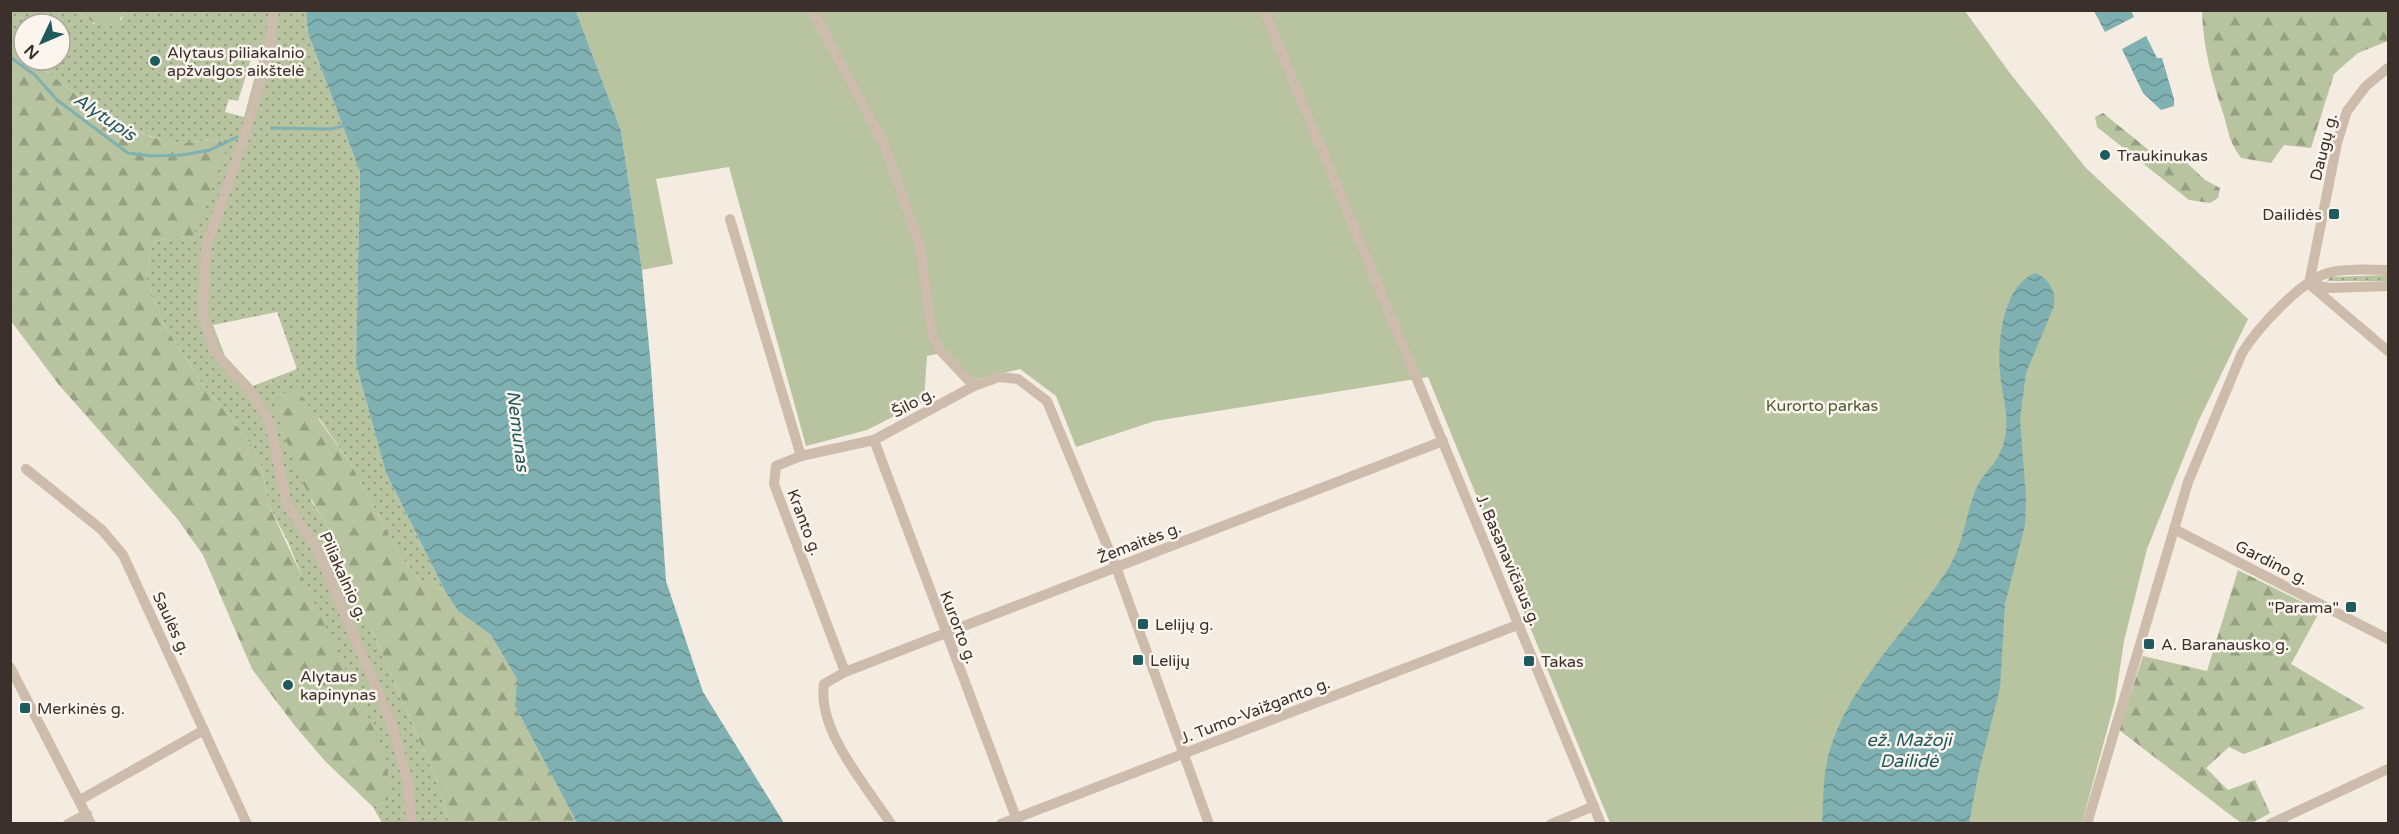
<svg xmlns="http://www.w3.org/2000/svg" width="2399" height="834" viewBox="0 0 2399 834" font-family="'Varela Round',sans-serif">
  <defs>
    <pattern id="grass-dots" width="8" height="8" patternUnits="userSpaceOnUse" patternTransform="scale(1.5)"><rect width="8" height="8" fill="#b8c4a0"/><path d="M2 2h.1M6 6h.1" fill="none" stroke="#97a083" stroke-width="1.8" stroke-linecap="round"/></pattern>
    <pattern id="forest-firs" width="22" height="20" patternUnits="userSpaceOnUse" patternTransform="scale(1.5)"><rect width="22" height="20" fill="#b8c4a0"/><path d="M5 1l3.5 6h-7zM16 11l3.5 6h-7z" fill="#97a083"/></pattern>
    <pattern id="water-waves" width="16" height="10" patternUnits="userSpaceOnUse" patternTransform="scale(1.5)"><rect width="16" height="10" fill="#7fb0b2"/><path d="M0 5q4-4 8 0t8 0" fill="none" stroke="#699091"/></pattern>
  </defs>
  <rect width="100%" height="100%" fill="#f4ebe1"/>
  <!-- grass -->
  <g fill="url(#grass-dots)" fill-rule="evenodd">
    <path d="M 10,11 L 78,11 L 94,24 L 121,20 L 125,11 L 306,11 L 308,33 L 360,172 L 356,364 L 386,473 L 445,591 L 418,579 L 400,555 L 350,463 L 319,418 L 311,501 L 325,521 L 440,788 L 449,823 L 382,823 L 373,807 L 393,797 L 288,542 L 269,506 L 261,464 L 252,445 L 199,379 L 163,323 L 146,278 L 151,249 L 157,241 L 172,237 L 219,140 C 205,140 187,144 172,142 C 123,133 70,90 32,60 L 60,60 L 60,24 L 24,24 L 24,54 L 11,37 ZM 251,59 L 259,61 L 244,117 L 225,112 L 229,99 L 238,101 ZM 277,312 L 297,369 L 253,386 L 225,356 L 213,325 Z"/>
    <polygon points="2388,275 2388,281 2327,281 2330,277"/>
  </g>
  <!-- forest -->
  <g fill="url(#forest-firs)">
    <path d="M 78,11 L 125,11 C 111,38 96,26 78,11 Z"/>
    <path d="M 2202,11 L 2388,11 L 2388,41 L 2358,53 L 2334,74 L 2311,148 L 2284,145 L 2271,163 L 2241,158 C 2228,139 2230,136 2224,116 C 2212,80 2203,48 2202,11 Z"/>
    <path d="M 11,37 L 24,54 L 24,60 L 32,60 C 70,90 123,134 172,142 C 187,144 205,140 219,140 L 227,148 L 192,239 L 172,237 L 157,241 L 151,249 L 146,278 L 163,323 L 199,379 L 252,445 L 261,464 L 269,506 L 382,747 L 393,797 L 373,807 L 325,761 L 295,726 L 252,669 L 203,555 L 176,517 L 59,385 L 11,321 Z"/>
    <polygon points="2103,113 2150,151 2185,161 2205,180 2220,188 2218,198 2210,203 2189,200 2097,127 2095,117"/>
    <path d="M 297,389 L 350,463 L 400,555 L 418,579 L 445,591 L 458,611 L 491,635 L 517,679 L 515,706 L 577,823 L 449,823 L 440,788 L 325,521 C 300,486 288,446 275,405 L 281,394 Z"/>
    <polygon points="2238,570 2320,611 2291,664 2365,708 2244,754 2229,747 2206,768 2228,790 2255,780 2270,813 2252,823 2241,823 2119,730 2143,656 2207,671"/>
  </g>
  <!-- park -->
  <polygon fill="#b8c4a0" points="576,11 1965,11 2009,72 2086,168 2248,319 2198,422 2147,549 2124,641 2115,701 2082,823 1610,823 1428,377 1155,421 1076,447 1056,396 1020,369 974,380 941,353 927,356 924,401 867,430 806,446 729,167 656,179 673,264 642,270 621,131"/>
  <!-- water -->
  <g fill="url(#water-waves)">
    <polygon points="306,11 576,11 621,131 642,270 651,368 666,581 703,692 784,823 577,823 515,706 517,679 491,635 458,611 445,591 386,473 356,364 360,172 308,33"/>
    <polygon points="2094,11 2131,11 2134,17 2105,32"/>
    <polygon points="2146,36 2157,58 2162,58 2174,99 2174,106 2161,110 2143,93 2122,49"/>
    <path d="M 2036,273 C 2050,280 2056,291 2054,306 L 2026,373 L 2020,419 L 2026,497 L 2025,525 L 2005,604 L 2000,688 L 1979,771 L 1969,823 L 1822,823 C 1823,807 1823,790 1825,773 C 1837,694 1904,636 1946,572 C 1963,547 1965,518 1975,491 C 1980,477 1993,467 2000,453 C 2013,424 2003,402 2000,373 C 1997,343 2003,283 2036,273 Z"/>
  </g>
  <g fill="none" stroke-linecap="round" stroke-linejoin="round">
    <!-- stream -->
    <g stroke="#7fb0b2" stroke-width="3">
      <polyline points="10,57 35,75 57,100 128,153 152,156 182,155 210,150 237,137"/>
      <polyline points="271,128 331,129 347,125"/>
    </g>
    <!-- street -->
    <g stroke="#cdbbac" stroke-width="10">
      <polyline points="274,10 269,51 243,142 206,247 203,314 214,351 252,393 270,423 287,505 316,547 390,720 408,781 411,824"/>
      <polyline points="812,10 885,146 921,250 932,335 940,350 974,386"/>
      <polyline points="1264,10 1601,824"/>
      <path d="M 730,219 L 801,456 L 776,466 L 774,484 L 845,672 L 824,684 C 817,731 866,785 891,824"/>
      <polyline points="2309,284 2337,143 2347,111 2366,86 2388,68"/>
      <polyline points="2309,284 2388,351"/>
      <polyline points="2313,285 2330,288 2388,286"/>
      <polyline points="874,440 1018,823"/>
      <polyline points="801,456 874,440 974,386 999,377 1018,379 1047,401 1116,567 1209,824"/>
      <polyline points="26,469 102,530 123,555 247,824"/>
      <polyline points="2174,529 2388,639"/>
      <polyline points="10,667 91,824"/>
      <polyline points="845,672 1443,441"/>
      <polyline points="80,800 204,730"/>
      <polyline points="68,824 87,814"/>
      <polyline points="1001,824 1520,624"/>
      <polyline points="1551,824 1594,806"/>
      <path d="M 2087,824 L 2188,482 L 2242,353 C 2257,329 2303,277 2332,272 C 2350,268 2370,270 2388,270"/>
      <polyline points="2270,824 2388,769"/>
    </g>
  </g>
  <!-- markers -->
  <g fill="#1f5a5e" stroke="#fbf5ee" stroke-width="2">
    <circle cx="155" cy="61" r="6"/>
    <circle cx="2105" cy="155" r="6"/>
    <rect x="2328" y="208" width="12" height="12" rx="3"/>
    <rect x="2345" y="601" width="12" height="12" rx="3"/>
    <rect x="1137" y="618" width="12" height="12" rx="3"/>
    <rect x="2143" y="638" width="12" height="12" rx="3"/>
    <rect x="1132" y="654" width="12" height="12" rx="3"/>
    <rect x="1523" y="655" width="12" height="12" rx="3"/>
    <circle cx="288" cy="685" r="6"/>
    <rect x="19" y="702" width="12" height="12" rx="3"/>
  </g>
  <g text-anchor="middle" stroke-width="5" stroke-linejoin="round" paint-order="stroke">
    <!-- poi labels -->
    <g font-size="16" fill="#3b302b" stroke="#fbf5ee" text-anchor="start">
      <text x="167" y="58">Alytaus piliakalnio<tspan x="167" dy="18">apžvalgos aikštelė</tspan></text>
      <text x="2117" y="161">Traukinukas</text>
      <text x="2322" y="220" text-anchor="end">Dailidės</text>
      <text x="2339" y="613" text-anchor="end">"Parama"</text>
      <text x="1155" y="630">Lelijų g.</text>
      <text x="2161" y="650">A. Baranausko g.</text>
      <text x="1150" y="666">Lelijų</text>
      <text x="1541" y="667">Takas</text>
      <text x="300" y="682">Alytaus<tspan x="300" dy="18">kapinynas</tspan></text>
      <text x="37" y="714">Merkinės g.</text>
    </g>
    <!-- street labels -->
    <g font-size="16" fill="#3b302b" stroke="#fbf5ee">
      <text transform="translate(2323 147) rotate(-76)" y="6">Daugų g.</text>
      <text transform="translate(913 402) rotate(-28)" y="6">Šilo g.</text>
      <text transform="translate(805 522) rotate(69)" y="6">Kranto g.</text>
      <text transform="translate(1139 542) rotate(-21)" y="6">Žemaitės g.</text>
      <text transform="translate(1509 560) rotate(67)" y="6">J. Basanavičiaus g.</text>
      <text transform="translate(2272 562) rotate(27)" y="6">Gardino g.</text>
      <text transform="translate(344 576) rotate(66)" y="6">Piliakalnio g.</text>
      <text transform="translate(172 623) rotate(65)" y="6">Saulės g.</text>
      <text transform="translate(959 627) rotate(69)" y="6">Kurorto g.</text>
      <text transform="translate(1255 710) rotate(-21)" y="6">J. Tumo-Vaižganto g.</text>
    </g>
    <!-- park labels -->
    <g font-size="16" fill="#4a5a2e" stroke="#fbf5ee">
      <text x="1822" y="411">Kurorto parkas</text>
    </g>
    <!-- water labels -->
    <g font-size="18" font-style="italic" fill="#1f5a5e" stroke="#fbf5ee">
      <text transform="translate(105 117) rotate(34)" y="6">Alytupis</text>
      <text transform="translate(518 431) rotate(83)" y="6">Nemunas</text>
      <text x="1909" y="746">ež. Mažoji<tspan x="1909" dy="21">Dailidė</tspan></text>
    </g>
  </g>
  <!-- border -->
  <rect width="2399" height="834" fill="none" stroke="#3b302b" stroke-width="24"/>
  <!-- north arrow -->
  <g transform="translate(42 42) rotate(226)"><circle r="28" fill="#fbf5ee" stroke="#aea6a0" stroke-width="1.5"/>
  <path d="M0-4.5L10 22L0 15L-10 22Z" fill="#1f5a5e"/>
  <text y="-9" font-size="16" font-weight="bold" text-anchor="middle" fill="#3b302b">N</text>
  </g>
</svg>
